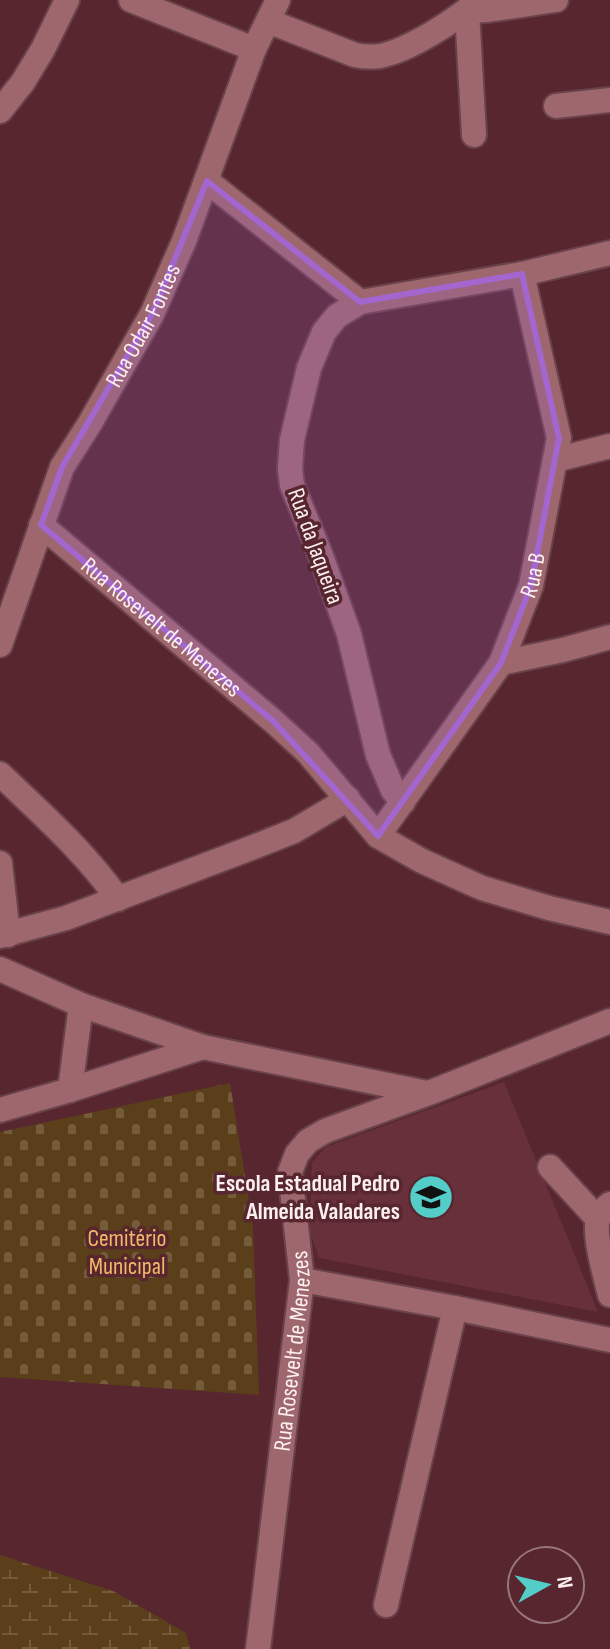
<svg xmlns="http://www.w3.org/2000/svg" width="610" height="1649" viewBox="0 0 610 1649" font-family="'Sofia Sans Condensed',sans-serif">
  <defs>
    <pattern id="wetland-marsh" width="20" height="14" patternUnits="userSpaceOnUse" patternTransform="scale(2)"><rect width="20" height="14" fill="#5b3f1b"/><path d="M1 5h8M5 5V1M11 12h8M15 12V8" fill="none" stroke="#735b3c"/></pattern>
    <pattern id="cemetery-stones" width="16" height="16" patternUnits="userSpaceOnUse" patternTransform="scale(2)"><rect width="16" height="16" fill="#5b3f1b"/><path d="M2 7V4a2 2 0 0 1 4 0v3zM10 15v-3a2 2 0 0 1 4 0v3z" fill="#735b3c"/></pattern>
  </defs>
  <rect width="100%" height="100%" fill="#57262e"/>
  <!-- built -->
  <polygon fill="#67303a" points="504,1082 598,1312 319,1258 310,1232 312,1162 326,1147"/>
  <!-- wetland -->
  <polygon fill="url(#wetland-marsh)" points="0,1555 113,1591 186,1633 190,1649 0,1649"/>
  <!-- cemetery -->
  <polygon fill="url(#cemetery-stones)" points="230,1083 253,1226 259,1395 0,1377 0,1132"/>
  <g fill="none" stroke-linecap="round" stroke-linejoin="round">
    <!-- minor casing -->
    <g stroke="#69424a" stroke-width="28">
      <g id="minor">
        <polyline points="131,0 254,49"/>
        <polyline points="467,11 474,135"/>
        <polyline points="467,11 488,10 556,0"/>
        <path d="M 268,21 L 355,55 C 364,57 371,57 380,56 C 410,50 456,20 479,0"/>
        <polyline points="556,106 610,100"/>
        <polyline points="0,111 23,82 43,49 67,0"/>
        <polyline points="207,181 360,302"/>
        <polyline points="555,460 610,446"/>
        <path id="s1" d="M 41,525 L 273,721 L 308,753 L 378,836 L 422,861 L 482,888 L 549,908 L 610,922"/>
        <path id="s2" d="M 0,645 L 62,467 L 90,423 L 152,314 L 184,241 L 254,49 L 278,0"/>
        <polyline points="501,663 563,650 610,637"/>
        <path d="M 0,774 C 42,814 85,852 118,899"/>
        <polyline points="403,802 393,790 378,755 349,634 321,556 292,485 290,469 292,440 309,368 324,332 337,316 360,302 522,274 610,253"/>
        <path id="s3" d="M 378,836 L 501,663 L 531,586 L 559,438 L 522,274"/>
        <polyline points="0,863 8,935"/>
        <polyline points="0,936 66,918 251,848 294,831 348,799"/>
        <polyline points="0,969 81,1005 203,1047 427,1093"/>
        <polyline points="70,1090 81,1005"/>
        <polyline points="0,1110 70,1090 203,1047"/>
        <polyline points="550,1167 598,1219"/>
        <path d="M 610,1204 C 605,1208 599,1213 598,1219 C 593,1234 606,1279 610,1295"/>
        <polyline points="302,1280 455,1308 610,1340"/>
        <polyline points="386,1605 455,1308"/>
        <path id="s4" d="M 258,1649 L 302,1280 L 290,1172 L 297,1154 L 308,1141 L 325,1131 L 429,1093 L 610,1021"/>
      </g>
    </g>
    <!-- minor -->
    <use href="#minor" stroke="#9e666d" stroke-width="24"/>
  </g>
  <!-- marked area -->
  <path fill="#a266ce" fill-opacity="0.2" stroke="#a266ce" stroke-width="6" stroke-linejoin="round" d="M 207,181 L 360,302 L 522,274 L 559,438 L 531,586 L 501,663 L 378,836 L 273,721 L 41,525 L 62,467 L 152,314 Z"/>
  <!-- icons -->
  <defs>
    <g id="school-disc" transform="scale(2.3)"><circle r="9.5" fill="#54cdc8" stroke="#57262e"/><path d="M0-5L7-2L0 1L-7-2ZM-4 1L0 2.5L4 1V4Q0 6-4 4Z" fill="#111"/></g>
  </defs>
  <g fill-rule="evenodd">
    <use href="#school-disc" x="431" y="1197"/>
  </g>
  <g text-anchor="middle" stroke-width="7" stroke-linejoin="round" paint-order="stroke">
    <!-- street labels -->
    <g font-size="24" fill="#fceff0" stroke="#57262e">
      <text dy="8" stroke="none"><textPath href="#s2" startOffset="352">Rua Odair Fontes</textPath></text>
      <text transform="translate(316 546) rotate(70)" y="8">Rua da Jaqueira</text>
      <text dy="8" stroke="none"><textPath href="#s3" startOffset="306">Rua B</textPath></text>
      <text dy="8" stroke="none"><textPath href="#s1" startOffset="158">Rua Rosevelt de Menezes</textPath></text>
      <text dy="8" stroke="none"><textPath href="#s4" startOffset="300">Rua Rosevelt de Menezes</textPath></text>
    </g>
    <!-- poi labels -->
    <g font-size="24" font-weight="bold" fill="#fceff0" stroke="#57262e" text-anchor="end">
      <text x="400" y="1191">Escola Estadual Pedro<tspan x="400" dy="28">Almeida Valadares</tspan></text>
    </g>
    <!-- park labels -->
    <g font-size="24" fill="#f5b86a" stroke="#57262e">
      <text x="127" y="1246">Cemitério<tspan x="127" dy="28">Municipal</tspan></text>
    </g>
  </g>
  <!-- north arrow -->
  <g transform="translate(546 1585) rotate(82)"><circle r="38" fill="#57262e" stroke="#99767c" stroke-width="2"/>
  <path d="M0-6L14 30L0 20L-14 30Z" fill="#54cdc8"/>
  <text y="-12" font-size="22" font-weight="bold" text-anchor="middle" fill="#fceff0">N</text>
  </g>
</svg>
